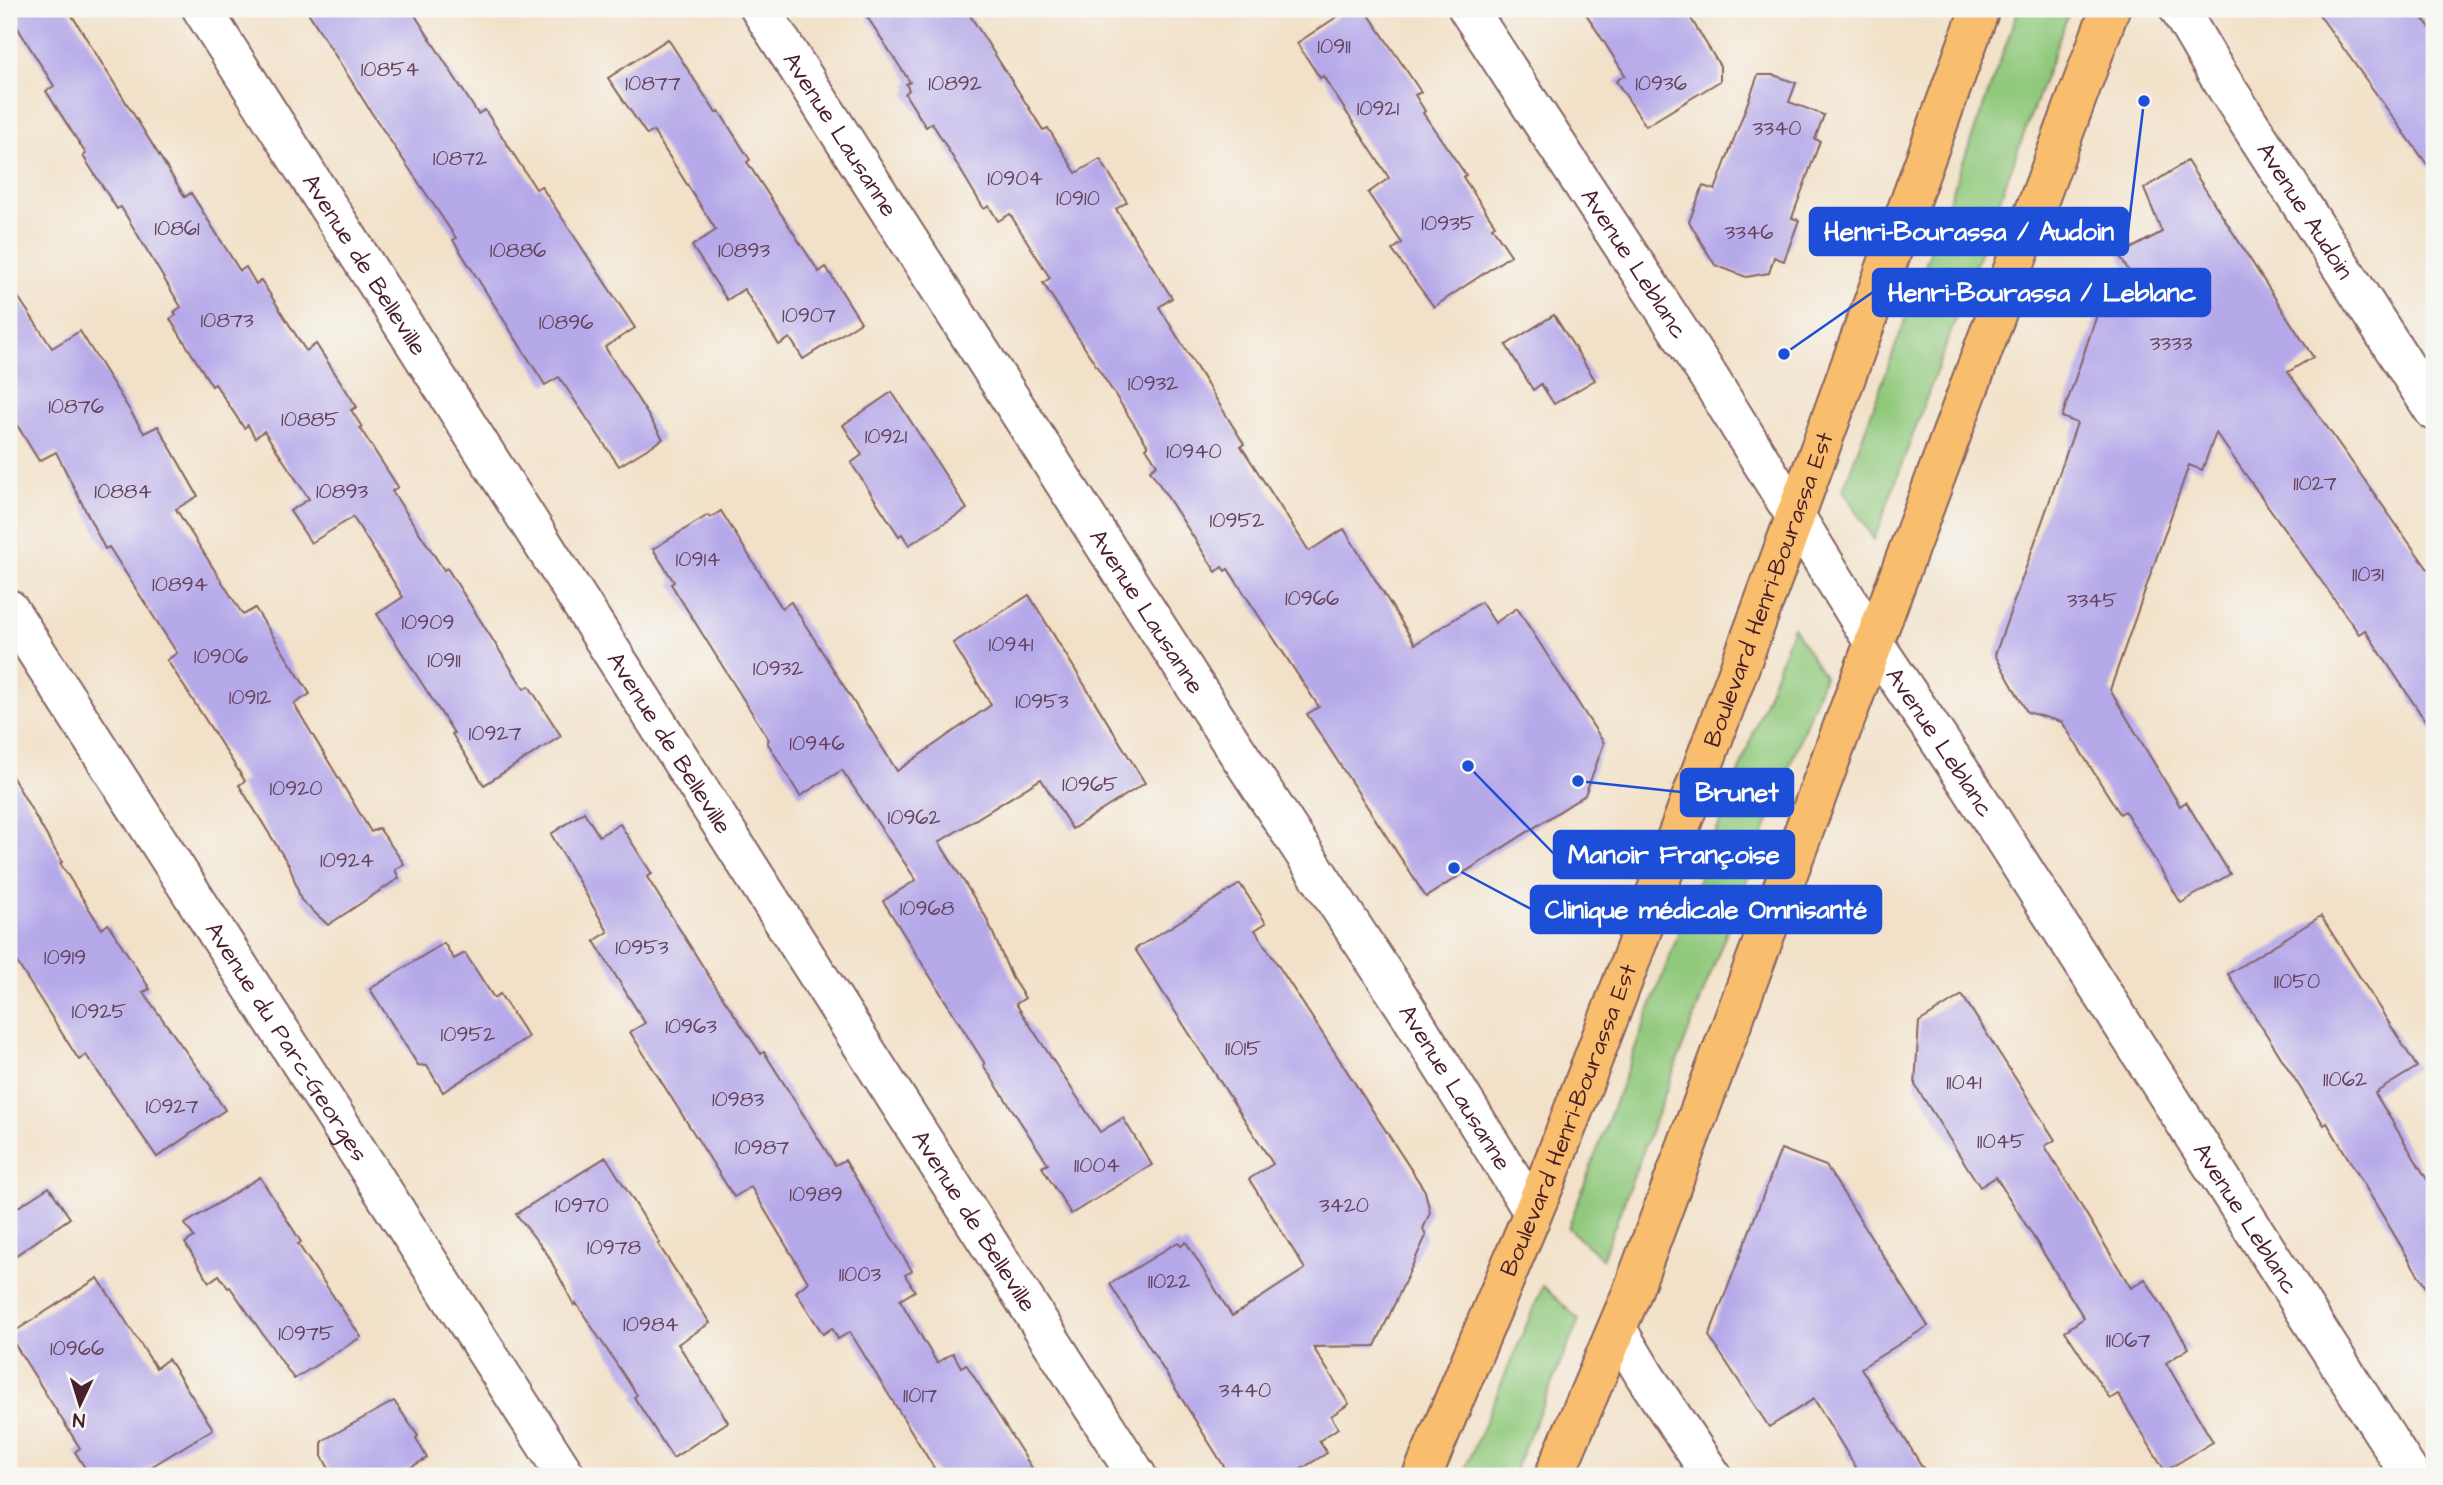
<svg xmlns="http://www.w3.org/2000/svg" width="2443" height="1485" viewBox="0 0 2443 1485" font-family="'Architects Daughter',sans-serif">
  <rect width="100%" height="100%" fill="#f6f6f2"/>
  <filter id="ink" filterUnits="userSpaceOnUse"><feTurbulence type="fractalNoise" baseFrequency=".0143" numOctaves="2"/><feDisplacementMap in="SourceGraphic" scale="14" xChannelSelector="R" yChannelSelector="G"/><feConvolveMatrix kernelMatrix="1 2 1 2 8 2 1 2 1" color-interpolation-filters="sRGB"/></filter>
  <filter id="wash" filterUnits="userSpaceOnUse"><feTurbulence type="fractalNoise" baseFrequency=".00686" numOctaves="4" result="noise"/><feDisplacementMap in="SourceGraphic" scale="28" xChannelSelector="R" yChannelSelector="G"/><feGaussianBlur stdDeviation="1.57" result="paint"/><feColorMatrix in="noise" values="0 0 0 0 0 0 0 0 0 0 0 0 0 0 0 0 0 1.4 0 .05"/><feComposite in="paint" operator="in"/></filter>
  <g filter="url(#wash)">
    <rect width="100%" height="100%" fill="#f2e1c8"/>
    <!-- green -->
    <g fill="#90c97c" stroke="#6d7454" stroke-width="2">
      <polygon points="2019,9 2070,9 1874,540 1843,490"/>
      <polygon points="1793,627 1824,676 1602,1259 1568,1228"/>
      <polygon points="1543,1286 1579,1320 1512,1476 1462,1476"/>
    </g>
    <g id="blocks">
      <!-- building -->
      <g fill="#b6a9e9">
        <polygon points="9,9 68,9 185,197 191,193 240,271 246,267 256,284 261,280 306,351 316,344 357,407 351,410 362,427 360,428 398,487 392,491 444,570 447,568 524,689 529,686 561,736 484,785 452,734 454,733 377,614 403,597 353,517 311,543 290,511 309,499 264,431 255,438 248,425 244,428 215,384 212,386 170,319 176,315 174,312 181,307 121,207 117,209 83,156 86,154 46,91 54,86 9,14"/>
        <polygon points="306,9 411,9 478,114 485,110 536,189 541,186 635,328 605,347 663,439 619,466 559,377 545,385 453,240 456,238 371,112"/>
        <polygon points="862,9 966,9 1043,130 1048,128 1076,173 1100,159 1127,202 1116,209 1172,298 1159,307 1244,444 1241,446 1309,551 1344,529 1415,644 1481,602 1495,623 1517,608 1604,743 1585,795 1426,897 1307,714 1319,707 1228,569 1225,571 1222,567 1216,572 1150,470 1157,465 1146,448 1148,446 1043,283 1050,278 1010,214 998,221 989,206 984,209 932,123 926,127 905,94 909,90 906,84 910,82"/>
        <polygon points="1349,9 1365,9 1421,92 1415,95 1425,111 1423,113 1466,175 1463,177 1495,225 1492,227 1511,255 1434,307 1392,250 1402,243 1368,193 1389,178 1323,76 1320,78 1297,43"/>
        <polygon points="1583,9 1685,9 1720,66 1720,81 1646,126 1616,81 1625,75"/>
        <polygon points="2315,9 2416,9 2434,33 2434,174"/>
        <polygon points="668,39 716,113 719,111 750,160 747,162 819,272 826,267 861,322 803,359 790,338 779,345 744,289 727,300 692,246 716,230 653,131 647,135 608,78"/>
        <polygon points="1758,75 1774,75 1796,83 1789,102 1824,115 1815,139 1820,141 1792,218 1799,220 1784,261 1774,257 1769,273 1746,277 1715,265 1689,222 1703,186 1715,190"/>
        <polygon points="2187,161 2313,357 2288,372 2434,578 2434,734 2365,630 2359,634 2216,433 2202,470 2189,465 2110,690 2180,806 2186,802 2230,874 2181,903 2125,811 2120,814 2062,722 2027,712 1995,655 2077,423 2062,417 2098,312 2137,285 2119,255 2162,232 2144,189"/>
        <polygon points="9,283 52,348 80,331 144,433 158,426 198,496 176,509 243,615 255,608 310,694 294,704 371,832 379,828 404,864 395,870 399,878 328,925 301,900 290,867 239,785 245,781 167,660 177,653 109,547 105,549 56,452 39,461 9,412"/>
        <polygon points="1554,315 1595,380 1554,404 1541,384 1533,390 1506,345"/>
        <polygon points="892,392 967,509 909,545 902,534 899,536 851,463 862,455 843,425"/>
        <polygon points="721,511 782,608 791,602 897,771 991,705 953,643 1029,595 1145,783 1072,829 1041,779 939,842 986,917 1012,978 1025,998 1016,1004 1100,1132 1123,1118 1152,1165 1071,1214 1042,1167 1048,1164 983,1065 985,1064 883,901 916,880 842,770 800,796 767,742 769,740 671,584 674,582 653,549 708,515 710,518"/>
        <polygon points="9,771 62,862 60,863 102,929 108,924 150,989 143,992 212,1088 211,1089 225,1110 157,1157 86,1055 79,1060 9,950"/>
        <polygon points="584,812 599,836 620,824 652,874 647,877 712,981 761,1054 764,1052 835,1165 845,1160 912,1271 905,1275 915,1291 900,1300 937,1363 953,1353 961,1367 966,1364 1037,1476 939,1476 850,1332 838,1339 832,1328 823,1334 796,1292 808,1282 751,1187 734,1197 630,1032 645,1023 594,941 608,932 551,834"/>
        <polygon points="1240,884 1266,923 1255,930 1425,1191 1430,1212 1423,1229 1426,1236 1375,1346 1313,1347 1349,1404 1331,1416 1338,1428 1319,1441 1327,1453 1290,1476 1230,1476 1110,1284 1178,1242 1181,1246 1186,1242 1232,1316 1305,1269 1249,1179 1273,1164 1135,949"/>
        <polygon points="2321,916 2417,1067 2375,1093 2434,1191 2434,1301 2327,1123 2324,1125 2228,974"/>
        <polygon points="444,943 454,959 465,953 494,998 500,994 528,1037 443,1092 427,1066 418,1065 370,989"/>
        <polygon points="1962,995 2055,1140 2045,1146 2131,1288 2145,1279 2189,1348 2166,1363 2213,1442 2165,1471 2118,1394 2110,1399 2065,1331 2084,1318 1996,1177 1980,1187 1915,1085 1919,1022"/>
        <polygon points="1781,1149 1826,1166 1928,1326 1861,1368 1928,1476 1861,1476 1814,1399 1769,1427 1709,1336"/>
        <polygon points="606,1157 660,1243 658,1244 710,1323 678,1344 728,1422 673,1458 634,1397 637,1395 576,1303 574,1305 548,1255 516,1214"/>
        <polygon points="260,1177 301,1242 298,1244 361,1337 294,1379 230,1287 228,1288 219,1275 209,1282 185,1243 194,1237 185,1224"/>
        <polygon points="49,1187 70,1218 9,1260 9,1213"/>
        <polygon points="98,1278 156,1368 168,1359 213,1429 136,1476 90,1476 75,1452 80,1448 9,1335"/>
        <polygon points="394,1401 418,1436 416,1438 427,1458 395,1476 333,1476 322,1456 322,1441"/>
      </g>
    </g>
  </g>
  <g filter="url(#ink)">
    <use href="#blocks" fill-opacity="0" stroke="#856362" stroke-width="2"/>
    <g fill="none" stroke-linecap="round" stroke-linejoin="round">
      <!-- street casing -->
      <g stroke="#856362" stroke-width="42">
        <g id="street">
          <path id="s1" d="M 202,9 L 1137,1476"/>
          <path id="s2" d="M 760,9 L 1231,742 L 1404,1005 L 1533,1212"/>
          <path id="s3" d="M 1468,9 L 1705,371 L 1874,643 L 1970,786 L 2411,1476"/>
          <path id="s4" d="M 2179,9 L 2213,67 L 2434,411"/>
          <path id="s5" d="M 9,609 L 566,1476"/>
          <polyline points="1617,1329 1645,1376 1712,1476"/>
        </g>
      </g>
      <!-- primary casing -->
      <g stroke="#856362" stroke-width="42">
        <g id="primary">
          <path id="s6" d="M 1422,1476 L 1547,1179 L 1626,973 L 1775,572 L 1980,9"/>
          <polyline points="1554,1476 1631,1295 2110,9"/>
        </g>
      </g>
      <!-- street -->
      <use href="#street" stroke="#fff" stroke-width="38"/>
      <!-- primary -->
      <use href="#primary" stroke="#f9be6d" stroke-width="38"/>
    </g>
  </g>
  <g text-anchor="middle" stroke-width="7" stroke-linejoin="round" paint-order="stroke">
    <!-- number labels -->
    <g font-size="21" fill="#65425a">
      <text x="1334" y="53">10911</text>
      <text x="390" y="76">10854</text>
      <text x="653" y="90">10877</text>
      <text x="955" y="90">10892</text>
      <text x="1661" y="90">10936</text>
      <text x="1378" y="115">10921</text>
      <text x="1777" y="135">3340</text>
      <text x="460" y="165">10872</text>
      <text x="1015" y="185">10904</text>
      <text x="1078" y="205">10910</text>
      <text x="1448" y="230">10935</text>
      <text x="177" y="235">10861</text>
      <text x="1749" y="239">3346</text>
      <text x="518" y="257">10886</text>
      <text x="744" y="257">10893</text>
      <text x="809" y="322">10907</text>
      <text x="227" y="327">10873</text>
      <text x="566" y="329">10896</text>
      <text x="2171" y="350">3333</text>
      <text x="1153" y="390">10932</text>
      <text x="76" y="413">10876</text>
      <text x="310" y="426">10885</text>
      <text x="886" y="443">10921</text>
      <text x="1194" y="458">10940</text>
      <text x="2315" y="490">11027</text>
      <text x="123" y="498">10884</text>
      <text x="342" y="498">10893</text>
      <text x="1237" y="527">10952</text>
      <text x="698" y="566">10914</text>
      <text x="2368" y="581">11031</text>
      <text x="180" y="591">10894</text>
      <text x="1312" y="605">10966</text>
      <text x="2092" y="607">3345</text>
      <text x="428" y="629">10909</text>
      <text x="1011" y="651">10941</text>
      <text x="221" y="663">10906</text>
      <text x="444" y="667">10911</text>
      <text x="778" y="675">10932</text>
      <text x="250" y="704">10912</text>
      <text x="1042" y="708">10953</text>
      <text x="495" y="740">10927</text>
      <text x="817" y="750">10946</text>
      <text x="1090" y="791">10965</text>
      <text x="296" y="795">10920</text>
      <text x="914" y="824">10962</text>
      <text x="347" y="867">10924</text>
      <text x="927" y="915">10968</text>
      <text x="642" y="954">10953</text>
      <text x="65" y="964">10919</text>
      <text x="2297" y="988">11050</text>
      <text x="99" y="1018">10925</text>
      <text x="691" y="1033">10963</text>
      <text x="468" y="1041">10952</text>
      <text x="1243" y="1055">11015</text>
      <text x="2345" y="1086">11062</text>
      <text x="1964" y="1089">11041</text>
      <text x="738" y="1106">10983</text>
      <text x="172" y="1113">10927</text>
      <text x="2001" y="1148">11045</text>
      <text x="762" y="1154">10987</text>
      <text x="1097" y="1172">11004</text>
      <text x="816" y="1201">10989</text>
      <text x="582" y="1212">10970</text>
      <text x="1344" y="1212">3420</text>
      <text x="614" y="1254">10978</text>
      <text x="860" y="1281">11003</text>
      <text x="1169" y="1288">11022</text>
      <text x="651" y="1331">10984</text>
      <text x="306" y="1340">10975</text>
      <text x="2128" y="1347">11067</text>
      <text x="77" y="1355">10966</text>
      <text x="1245" y="1397">3440</text>
      <text x="920" y="1402">11017</text>
    </g>
    <!-- street labels -->
    <g font-size="24" fill="#4a1f2b" stroke="#f6f6f2">
      <text dy="8" stroke="none"><textPath href="#s2" startOffset="149">Avenue Lausanne</textPath></text>
      <text dy="8" stroke="none"><textPath href="#s4" startOffset="238">Avenue Audoin</textPath></text>
      <text dy="8" stroke="none"><textPath href="#s1" startOffset="303">Avenue de Belleville</textPath></text>
      <text dy="8" stroke="none"><textPath href="#s3" startOffset="304">Avenue Leblanc</textPath></text>
      <text dy="8" stroke="none"><textPath href="#s6" startOffset="952">Boulevard Henri-Bourassa Est</textPath></text>
      <text dy="8" stroke="none"><textPath href="#s2" startOffset="716">Avenue Lausanne</textPath></text>
      <text dy="8" stroke="none"><textPath href="#s1" startOffset="870">Avenue de Belleville</textPath></text>
      <text dy="8" stroke="none"><textPath href="#s3" startOffset="872">Avenue Leblanc</textPath></text>
      <text dy="8" stroke="none"><textPath href="#s5" startOffset="514">Avenue du Parc-Georges</textPath></text>
      <text dy="8" stroke="none"><textPath href="#s2" startOffset="1283">Avenue Lausanne</textPath></text>
      <text dy="8" stroke="none"><textPath href="#s6" startOffset="385">Boulevard Henri-Bourassa Est</textPath></text>
      <text dy="8" stroke="none"><textPath href="#s3" startOffset="1438">Avenue Leblanc</textPath></text>
      <text dy="8" stroke="none"><textPath href="#s1" startOffset="1437">Avenue de Belleville</textPath></text>
    </g>
  </g>
  <!-- callouts -->
  <path fill="none" stroke="#1d4ed8" stroke-width="2.5" d="M2144 101L2128 231M1784 354L1873 292M1578 781L1681 792M1468 766L1554 854M1454 868L1531 909"/>
  <g fill="#1d4ed8" stroke="#f6f6f2" stroke-width="2.5">
    <circle cx="2144" cy="101" r="7"/>
    <circle cx="1784" cy="354" r="7"/>
    <circle cx="1578" cy="781" r="7"/>
    <circle cx="1468" cy="766" r="7"/>
    <circle cx="1454" cy="868" r="7"/>
  </g>
  <g fill="#1d4ed8" stroke="#1d4ed8" stroke-width="2.5">
    <rect x="1810" y="208" width="318" height="47" rx="7"/>
    <rect x="1873" y="269" width="337" height="47" rx="7"/>
    <rect x="1681" y="769" width="112" height="47" rx="7"/>
    <rect x="1554" y="831" width="240" height="47" rx="7"/>
    <rect x="1531" y="886" width="350" height="47" rx="7"/>
  </g>
  <g font-size="26" text-anchor="middle" font-weight="bold" fill="#fff">
    <text x="1969" y="240">Henri-Bourassa / Audoin</text>
    <text x="2042" y="301">Henri-Bourassa / Leblanc</text>
    <text x="1737" y="801">Brunet</text>
    <text x="1674" y="863">Manoir Françoise</text>
    <text x="1706" y="918">Clinique médicale Omnisanté</text>
  </g>
  <!-- margin -->
  <rect width="2443" height="1485" fill="none" stroke="#f6f6f2" stroke-width="35"/>
  <!-- north arrow -->
  <g transform="translate(80 1404) rotate(184)" stroke="#f6f6f2" stroke-width="5" paint-order="stroke">
  <path d="M0-5L12 26L0 18L-12 26Z" fill="#4a1f2b"/>
  <text y="-10" font-size="19" font-weight="bold" text-anchor="middle" fill="#4a1f2b">N</text>
  </g>
</svg>
